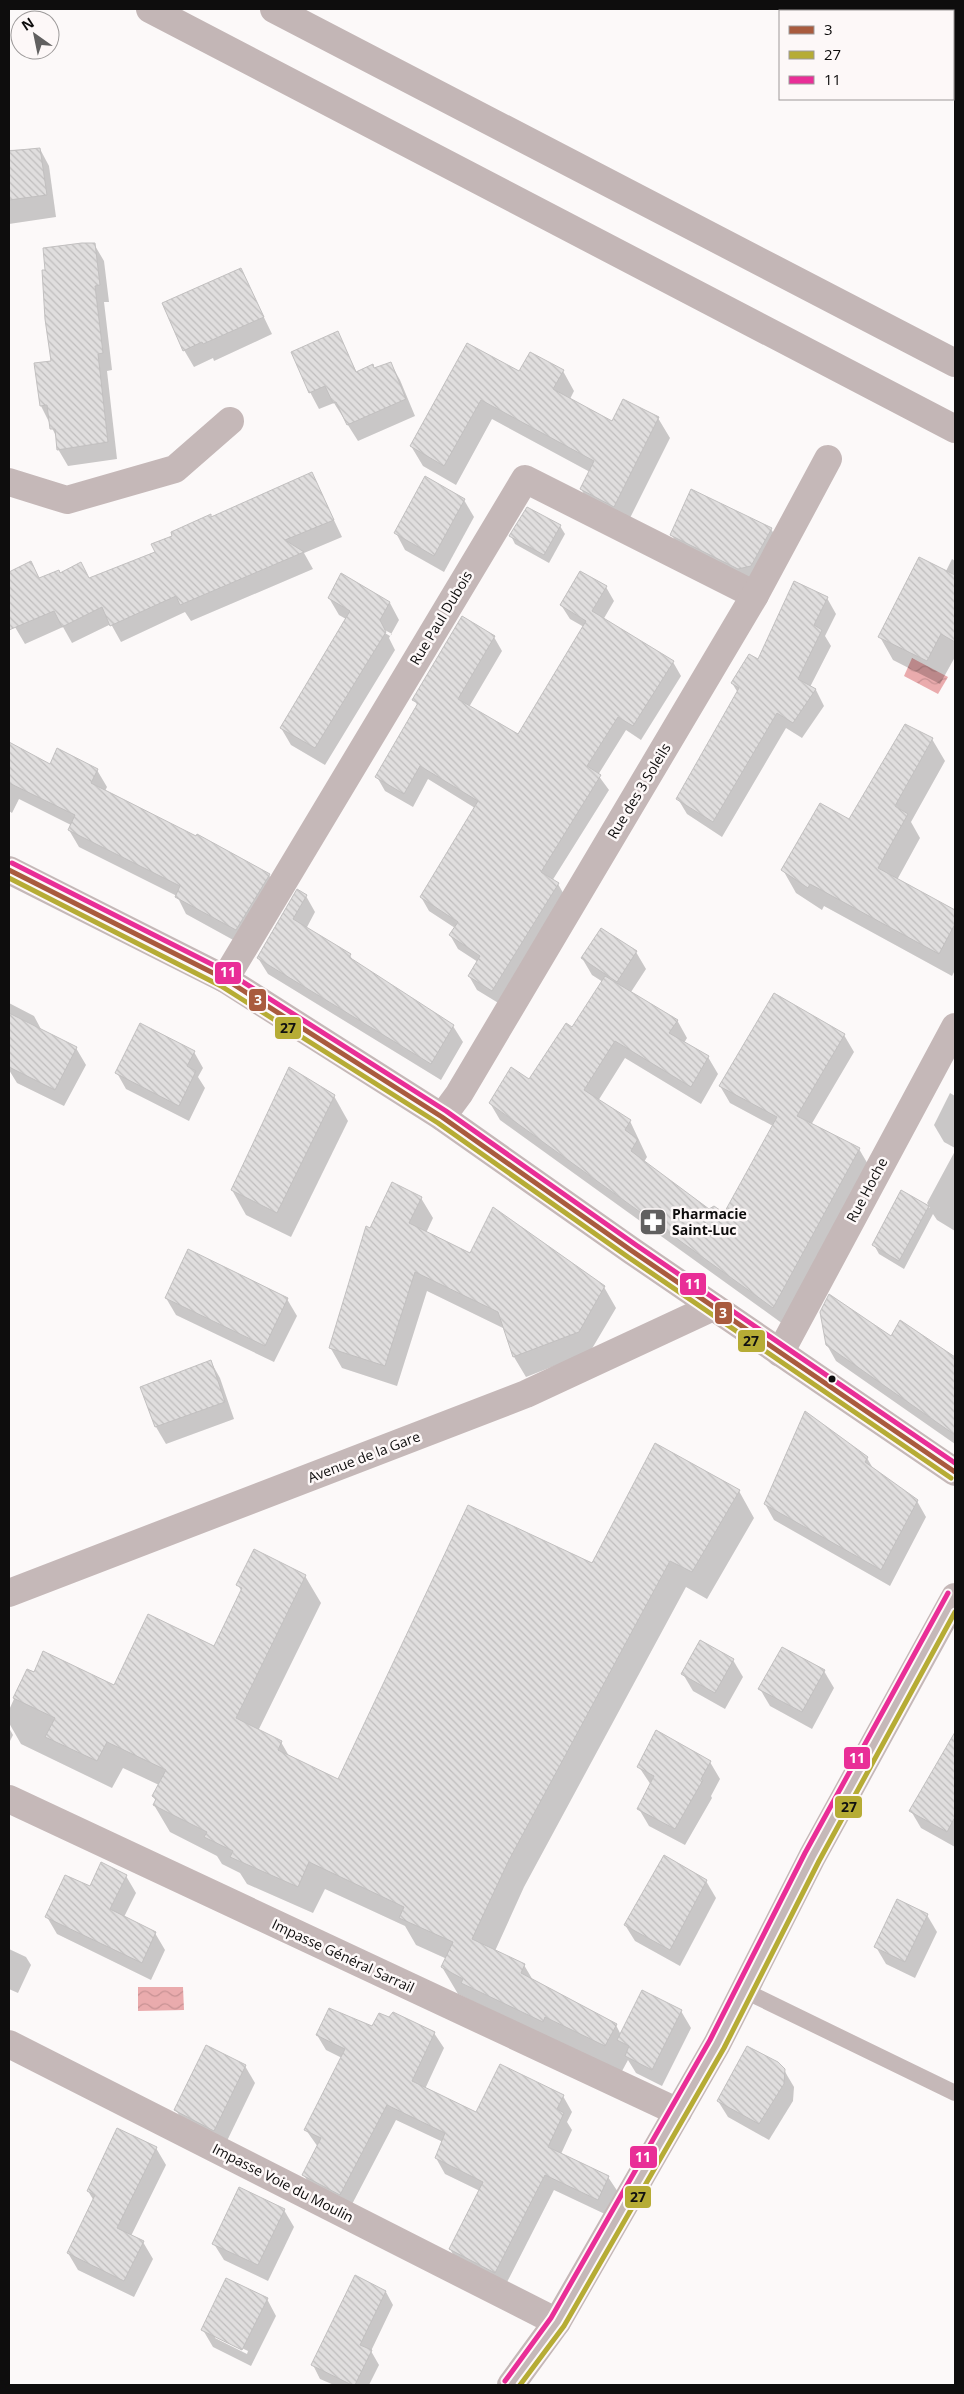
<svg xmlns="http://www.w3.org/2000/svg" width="964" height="2394" viewBox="0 0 964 2394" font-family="'Open Sans',sans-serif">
  <defs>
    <pattern id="water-waves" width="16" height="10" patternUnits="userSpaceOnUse" patternTransform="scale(1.25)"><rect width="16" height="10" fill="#eaabad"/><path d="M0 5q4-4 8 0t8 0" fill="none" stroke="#c89294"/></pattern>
    <pattern id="building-back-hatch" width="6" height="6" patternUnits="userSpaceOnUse" patternTransform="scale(1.25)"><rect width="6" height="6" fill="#e0dede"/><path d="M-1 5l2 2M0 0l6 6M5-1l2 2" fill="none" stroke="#bfbdbd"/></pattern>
  </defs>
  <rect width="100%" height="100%" fill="#fcf9f9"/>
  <!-- water -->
  <g fill="url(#water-waves)">
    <polygon points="912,658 948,677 938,694 904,676"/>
    <polygon points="138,1987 183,1987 184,2010 138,2011"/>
  </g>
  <!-- shadow -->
  <g fill="#0003" fill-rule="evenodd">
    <polygon points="40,149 49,166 56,217 9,224 9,150"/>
    <polygon points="94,244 104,261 109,302 104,302 112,370 107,371 117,459 68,466 58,449 57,438 41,406 52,362"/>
    <polygon points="241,270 272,334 214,361 213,358 194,367 184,350"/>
    <polygon points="337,333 357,373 375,370 391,364 400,380 415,416 358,441 334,403 319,409 310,392"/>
    <polygon points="563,371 574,391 570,399 613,423 658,418 670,438 626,526 593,509 581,489 590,472 492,419 456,485 423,466 411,446 520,373"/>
    <polygon points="312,474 342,537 304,553 313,569 191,621 185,612 121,642 111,624 72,643 63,627 25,644 15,627 9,612 9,578 33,568 39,579 60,574 89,579 157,552 210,516 212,519"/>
    <polygon points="464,500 474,517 444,572 405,550 396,533"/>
    <polygon points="560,526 565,534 549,563 515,544 511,536"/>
    <polygon points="771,529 781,545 760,583 681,552 672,535"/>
    <polygon points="952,559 955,561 955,657 940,684 893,660 880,637 946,571"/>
    <path d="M 341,575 L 390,603 L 399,620 L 389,638 L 395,650 L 325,765 L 291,745 L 281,728 L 346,619 L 339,615 L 329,598 ZM 376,625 L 392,634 L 390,636 L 375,627 Z"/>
    <polygon points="606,587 614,601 603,620 673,662 681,676 641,740 626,730 598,775 609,790 552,881 558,884 566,898 500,1004 477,990 469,976 478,962 458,949 450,935 455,928 429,911 421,897 475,808 428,779 413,807 385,791 377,777 418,706 414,700 462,618 494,637 502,651 469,707 519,735 584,627 570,619 561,605"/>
    <polygon points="827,598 836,614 825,636 831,646 810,687 816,690 824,706 802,738 786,728 722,837 687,814 678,799 738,693 732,683"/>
    <polygon points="932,739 945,761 911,822 920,838 897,880 955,912 955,970 952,976 824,906 822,910 796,893 783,870 850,821"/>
    <polygon points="9,744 51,766 97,770 107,787 105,791 269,875 279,892 246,947 186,914 177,896 79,847 69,830 71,825 19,799 12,813 9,811"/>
    <polygon points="306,896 315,912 306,929 350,955 353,961 453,1026 463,1042 441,1080 268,974 258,958"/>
    <polygon points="636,952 646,969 631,992 677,1020 687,1038 684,1043 708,1057 718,1074 701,1104 625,1058 598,1101 630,1121 647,1157 644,1162 709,1211 724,1215 773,1126 730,1103 720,1086 844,1035 854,1052 811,1125 859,1149 869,1166 783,1324 500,1120 490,1103 530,1081 573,1028 603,982 592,975 582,958"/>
    <polygon points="9,1003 34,1016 42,1031 76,1048 86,1065 64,1106 17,1083 9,1070"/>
    <polygon points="194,1052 203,1068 198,1077 205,1088 189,1121 126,1089 117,1073"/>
    <polygon points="950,1093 955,1096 955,1148 944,1142 934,1125"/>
    <polygon points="334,1096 348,1121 291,1237 246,1215 232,1190"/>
    <polygon points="955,1151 955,1231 937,1220 933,1214 904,1269 879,1254 874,1245 902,1192 930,1208 927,1203"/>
    <polygon points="421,1198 433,1218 426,1233 471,1255 604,1287 616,1308 590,1352 526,1377 514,1357 505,1329 427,1291 397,1386 342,1368 330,1347 370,1230"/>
    <polygon points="166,1298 287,1299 297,1316 274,1362 176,1315"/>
    <polygon points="900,1321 955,1359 955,1444 836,1361 827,1345 891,1338"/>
    <polygon points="211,1362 220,1378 234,1419 166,1444 156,1427 141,1388"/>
    <polygon points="867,1458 874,1470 917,1501 926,1517 890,1586 774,1520 765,1504"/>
    <polygon points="739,1491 754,1518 707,1599 686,1587 524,1887 495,1951 524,1965 534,1982 616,2025 621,2035 681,2011 691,2028 662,2086 636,2073 628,2060 621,2073 458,1994 442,1967 447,1959 416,1945 405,1926 325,1889 313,1913 247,1884 240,1873 222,1864 217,1856 170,1832 154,1805 156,1801 153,1796 159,1785 123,1768 112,1788 21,1744 9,1723 9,1710 27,1670 115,1686 215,1647 242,1592 238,1585 305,1576 321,1603 258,1731 281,1742 289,1756 339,1780 593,1565"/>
    <polygon points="733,1660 743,1677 725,1709 693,1691 683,1674"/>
    <polygon points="824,1671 834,1688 812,1729 770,1706 760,1689"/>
    <polygon points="9,1728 13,1735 9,1743"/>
    <polygon points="955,1734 955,1847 921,1828 911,1811"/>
    <polygon points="710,1762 720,1779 711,1796 712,1798 685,1845 649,1826 639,1809 651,1785 639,1767"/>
    <polygon points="126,1876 136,1893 124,1917 155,1933 165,1950 151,1980 57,1934 47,1917 91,1888"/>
    <polygon points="706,1881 716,1898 680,1966 635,1941 625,1925"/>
    <polygon points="927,1915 937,1932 915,1978 886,1964 876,1947"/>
    <polygon points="9,1949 26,1957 31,1965 18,1993 9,1989"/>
    <polygon points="373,2028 434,2033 444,2048 425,2089 477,2114 563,2096 572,2112 567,2122 572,2130 561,2154 608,2177 618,2192 607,2215 554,2190 504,2288 459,2265 450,2249 480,2191 445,2174 436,2158 443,2142 396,2120 349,2210 313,2191 304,2175 318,2147 306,2130 342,2058 326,2050 317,2035"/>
    <polygon points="245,2066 255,2083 224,2147 186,2127 176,2110"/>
    <polygon points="784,2070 794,2087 793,2101 769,2140 728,2117 718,2101"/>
    <polygon points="156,2148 166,2165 131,2236 143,2242 153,2259 134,2297 78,2270 68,2253 94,2201 88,2191"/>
    <polygon points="240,2189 284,2210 294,2227 268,2281 224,2260 214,2244"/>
    <polygon points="386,2292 393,2305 371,2351 379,2365 369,2385 334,2385 320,2379 313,2365"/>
    <path d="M 267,2299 L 276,2316 L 251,2366 L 213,2347 L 203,2330 ZM 215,2335 L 248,2351 L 247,2354 L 215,2338 Z"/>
  </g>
  <!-- building -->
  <g fill="url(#building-back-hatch)" stroke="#c2c0c0">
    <polygon points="40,148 47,195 9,200 9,151"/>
    <polygon points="82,243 95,243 100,285 95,286 103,353 98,354 108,442 57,450 55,429 50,429 47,405 40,406 34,363 51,361 45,319 42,270 45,270 43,248"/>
    <polygon points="241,268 264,317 203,344 202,342 183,351 162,303"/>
    <polygon points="338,331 356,372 373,364 374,368 391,362 406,399 347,425 336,402 333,403 325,386 309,393 291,352"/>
    <polygon points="467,343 519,371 530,352 564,370 553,389 612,421 623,399 659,417 614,507 580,489 594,461 481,400 444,466 410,446"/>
    <polygon points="312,472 334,520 285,540 304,552 180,605 176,596 110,626 102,607 62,627 54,611 9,630 9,572 31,561 39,578 59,570 60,573 81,562 89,578 155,552 151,544 172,536 171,532 211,514 211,517"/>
    <polygon points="425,476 465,499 434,556 394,533"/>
    <polygon points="691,489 772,528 751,566 738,569 670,535"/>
    <polygon points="527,507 561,525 544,555 509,536"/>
    <polygon points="919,557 955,575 955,642 941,634 927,661 878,637"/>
    <polygon points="580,571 607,586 592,611 674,661 633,726 618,717 587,766 601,775 541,872 559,883 492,991 468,976 480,956 449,935 458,922 420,897 478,801 420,766 404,794 375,777 418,703 412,700 462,616 495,636 458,699 518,734 586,621 560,605"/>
    <polygon points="341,573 390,602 380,620 386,632 315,748 280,728 350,611 328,598"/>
    <polygon points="794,581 828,597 814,625 822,630 798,679 816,689 793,723 777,713 713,822 676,799 739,688 731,683 749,654 758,659"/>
    <polygon points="905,724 933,738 895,806 908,814 878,868 955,910 955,924 939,954 810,884 808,888 781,870 820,803 849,819"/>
    <polygon points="9,742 50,764 57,748 98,769 91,783 196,836 197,834 270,874 236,930 175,897 180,886 68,830 75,815 9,783"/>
    <polygon points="297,889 307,895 293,919 351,954 349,957 454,1025 431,1064 257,958"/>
    <polygon points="601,928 637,951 617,982 581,958"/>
    <polygon points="605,976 678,1020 669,1033 709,1056 691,1087 615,1041 584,1090 631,1120 625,1130 638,1139 631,1151 709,1209 714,1206 724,1213 777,1117 719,1086 774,993 845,1034 797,1116 860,1148 773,1308 489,1103 511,1067 529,1079 566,1023 572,1027"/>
    <polygon points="9,1013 77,1047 55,1090 9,1067"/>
    <polygon points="140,1023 195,1051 187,1066 196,1071 179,1106 115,1073"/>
    <polygon points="289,1067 335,1095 277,1213 231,1190"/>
    <polygon points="392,1182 422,1197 409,1223 470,1253 493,1207 605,1286 579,1332 513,1357 498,1312 415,1272 385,1366 329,1348 366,1226 370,1228"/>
    <polygon points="901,1190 929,1206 899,1261 872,1245"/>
    <polygon points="188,1249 288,1298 265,1346 165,1298"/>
    <polygon points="829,1294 891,1336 900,1320 955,1357 955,1435 826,1345 820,1312"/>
    <polygon points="211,1360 225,1402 155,1427 140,1387"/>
    <polygon points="805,1411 868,1457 865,1462 918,1500 881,1570 764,1504"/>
    <polygon points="655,1443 740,1490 692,1572 670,1561 509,1860 472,1939 525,1964 521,1973 617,2024 605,2046 545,2017 543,2022 461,1983 463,1979 441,1967 453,1942 399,1918 404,1907 309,1862 298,1887 230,1857 233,1851 204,1837 207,1832 153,1805 156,1799 152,1796 166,1770 107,1742 97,1761 45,1737 55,1718 13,1698 27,1669 34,1672 43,1651 114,1685 148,1614 214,1646 242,1588 236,1585 254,1549 306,1575 236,1718 282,1741 278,1750 338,1779 468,1505 592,1563"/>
    <polygon points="700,1640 734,1659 715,1693 681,1674"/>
    <polygon points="782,1647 825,1670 802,1712 758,1689"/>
    <polygon points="656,1730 711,1761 701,1779 703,1780 675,1829 637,1809 654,1776 637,1767"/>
    <polygon points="955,1732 955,1817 947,1832 909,1811"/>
    <polygon points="664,1855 707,1880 670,1950 624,1925"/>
    <polygon points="101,1862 127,1875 110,1909 156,1932 142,1963 45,1917 65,1875 90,1886"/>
    <polygon points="897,1899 928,1914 905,1962 874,1947"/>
    <polygon points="642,1990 682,2010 652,2070 625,2056 629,2046 617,2040"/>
    <polygon points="329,2008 372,2026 379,2013 389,2017 393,2012 435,2032 412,2081 476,2112 500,2064 564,2095 557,2109 564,2113 548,2147 609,2176 598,2200 545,2175 495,2273 449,2249 483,2182 435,2158 445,2133 387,2105 340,2195 302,2175 321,2138 304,2130 345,2049 316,2035"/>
    <polygon points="206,2045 246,2065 214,2131 174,2110"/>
    <polygon points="747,2046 778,2062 785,2069 784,2084 759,2124 717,2101"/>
    <polygon points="117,2128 157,2147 117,2228 144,2241 124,2281 67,2253 95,2195 87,2191"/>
    <polygon points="239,2187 285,2209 258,2265 212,2244"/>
    <polygon points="355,2275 386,2291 360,2345 372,2350 355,2385 352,2385 311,2365"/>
    <polygon points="226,2278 268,2298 242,2350 201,2330"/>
  </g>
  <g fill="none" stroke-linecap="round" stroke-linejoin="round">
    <!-- service -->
    <polyline stroke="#c5b8b8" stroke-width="16" points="745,1991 955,2093"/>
    <!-- minor -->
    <g stroke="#c5b8b8" stroke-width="28">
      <polyline points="9,482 67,500 175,469 230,421"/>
      <polyline points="225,979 525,479 755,595"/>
      <polyline points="442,1117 459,1094 755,595 828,459"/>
      <polyline points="780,1353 955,1027"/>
      <polyline points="9,1593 526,1394 713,1307"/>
      <polyline points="9,1799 678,2112"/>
      <polyline points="9,2044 557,2322"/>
    </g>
    <!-- tertiary -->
    <g stroke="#c5b8b8" stroke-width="28">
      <polyline points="9,870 225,979 442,1117 632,1251 955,1472"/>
      <polyline points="511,2385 557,2322 717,2044 812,1857 955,1597"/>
    </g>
    <!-- trunk -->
    <g stroke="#c3b6b6" stroke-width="28">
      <polyline points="150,9 955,429"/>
      <polyline points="274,9 955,363"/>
    </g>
    <!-- bus-1 casing -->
    <g stroke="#fdf8f8" stroke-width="9">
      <polyline id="bus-1" points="9,870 225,979 442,1117 632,1251 955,1472"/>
    </g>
    <!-- bus-2 casing -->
    <g stroke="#fdf8f8" stroke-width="9">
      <g id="bus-2">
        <polyline points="9,878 221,986 438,1123 628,1257 951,1478"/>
        <polyline points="520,2385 564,2326 724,2048 819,1861 955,1612"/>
      </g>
    </g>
    <!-- bus-3 casing -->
    <g stroke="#fdf8f8" stroke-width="9">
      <g id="bus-3">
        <polyline points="12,863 229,973 446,1111 636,1245 955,1463"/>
        <polyline points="505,2381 551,2318 710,2040 805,1853 948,1593"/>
      </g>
    </g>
    <!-- bus-1 -->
    <use href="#bus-1" stroke="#a95b3e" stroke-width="5"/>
    <!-- bus-2 -->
    <use href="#bus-2" stroke="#b6ac35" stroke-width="5"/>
    <!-- bus-3 -->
    <use href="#bus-3" stroke="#e92e97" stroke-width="5"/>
  </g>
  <!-- icons -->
  <defs>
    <g id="pharmacy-square" transform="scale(1.4375)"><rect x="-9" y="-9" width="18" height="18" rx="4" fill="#616060" stroke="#fdf8f8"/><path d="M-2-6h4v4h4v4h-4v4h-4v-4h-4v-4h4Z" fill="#fff"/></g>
  </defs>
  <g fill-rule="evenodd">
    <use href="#pharmacy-square" x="653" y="1222"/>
  </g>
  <!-- markers -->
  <circle fill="#0e0d0d" stroke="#fdf8f8" stroke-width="2" cx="832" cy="1379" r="4.5"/>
  <g text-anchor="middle" stroke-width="5" stroke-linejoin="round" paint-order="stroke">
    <!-- street labels -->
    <g font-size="14" fill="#0e0d0d" stroke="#fdf8f8">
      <text transform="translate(441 618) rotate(-59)" y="5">Rue Paul Dubois</text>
      <text transform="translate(639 791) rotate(-59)" y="5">Rue des 3 Soleils</text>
      <text transform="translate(867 1190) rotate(-62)" y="5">Rue Hoche</text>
      <text transform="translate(364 1457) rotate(-21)" y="5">Avenue de la Gare</text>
      <text transform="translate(343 1956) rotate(25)" y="5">Impasse Général Sarrail</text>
      <text transform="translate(283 2183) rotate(27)" y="5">Impasse Voie du Moulin</text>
    </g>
    <!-- poi labels -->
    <g font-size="14" font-weight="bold" fill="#0e0d0d" stroke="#fdf8f8" text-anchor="start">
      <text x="672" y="1219">Pharmacie<tspan x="672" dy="16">Saint-Luc</tspan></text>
    </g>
  </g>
  <g stroke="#fdf8f8" stroke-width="2">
    <rect x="214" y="961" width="28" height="24" rx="5" fill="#e92e97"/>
    <rect x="248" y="988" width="19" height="24" rx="5" fill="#a95b3e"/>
    <rect x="274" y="1016" width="28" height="24" rx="5" fill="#b6ac35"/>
    <rect x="679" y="1272" width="28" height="24" rx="5" fill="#e92e97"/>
    <rect x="714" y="1301" width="19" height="24" rx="5" fill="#a95b3e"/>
    <rect x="737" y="1329" width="29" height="24" rx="5" fill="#b6ac35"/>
    <rect x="843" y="1746" width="28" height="24" rx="5" fill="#e92e97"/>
    <rect x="834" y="1795" width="29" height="24" rx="5" fill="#b6ac35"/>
    <rect x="629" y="2145" width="29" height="24" rx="5" fill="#e92e97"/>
    <rect x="624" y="2185" width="28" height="24" rx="5" fill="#b6ac35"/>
  </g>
  <g font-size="14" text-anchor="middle" font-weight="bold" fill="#fff">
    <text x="228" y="977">11</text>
    <text x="258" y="1005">3</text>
    <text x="693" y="1289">11</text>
    <text x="723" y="1318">3</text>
    <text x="857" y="1763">11</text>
    <text x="643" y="2162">11</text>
  </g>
  <g font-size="14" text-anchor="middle" font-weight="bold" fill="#111">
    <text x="288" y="1033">27</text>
    <text x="751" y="1346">27</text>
    <text x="849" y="1812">27</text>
    <text x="638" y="2202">27</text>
  </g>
  <!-- border -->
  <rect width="964" height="2394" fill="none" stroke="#0e0d0d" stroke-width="20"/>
  <!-- legend -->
  <rect x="779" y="10" width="175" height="90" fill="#fdf8f8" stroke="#9d9a9a"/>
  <rect x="789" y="26" width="25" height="8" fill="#a95b3e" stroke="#9d9a9a"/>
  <text x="824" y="35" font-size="15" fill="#0e0d0d">3</text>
  <rect x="789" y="51" width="25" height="8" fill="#b6ac35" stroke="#9d9a9a"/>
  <text x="824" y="60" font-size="15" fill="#0e0d0d">27</text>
  <rect x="789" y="76" width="25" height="8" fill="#e92e97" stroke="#9d9a9a"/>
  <text x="824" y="85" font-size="15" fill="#0e0d0d">11</text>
  <!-- north arrow -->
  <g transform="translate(35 35) rotate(327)"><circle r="24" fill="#fdf8f8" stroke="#9d9a9a"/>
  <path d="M0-4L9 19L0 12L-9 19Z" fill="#616060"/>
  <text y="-8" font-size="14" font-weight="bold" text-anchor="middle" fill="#0e0d0d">N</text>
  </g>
</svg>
